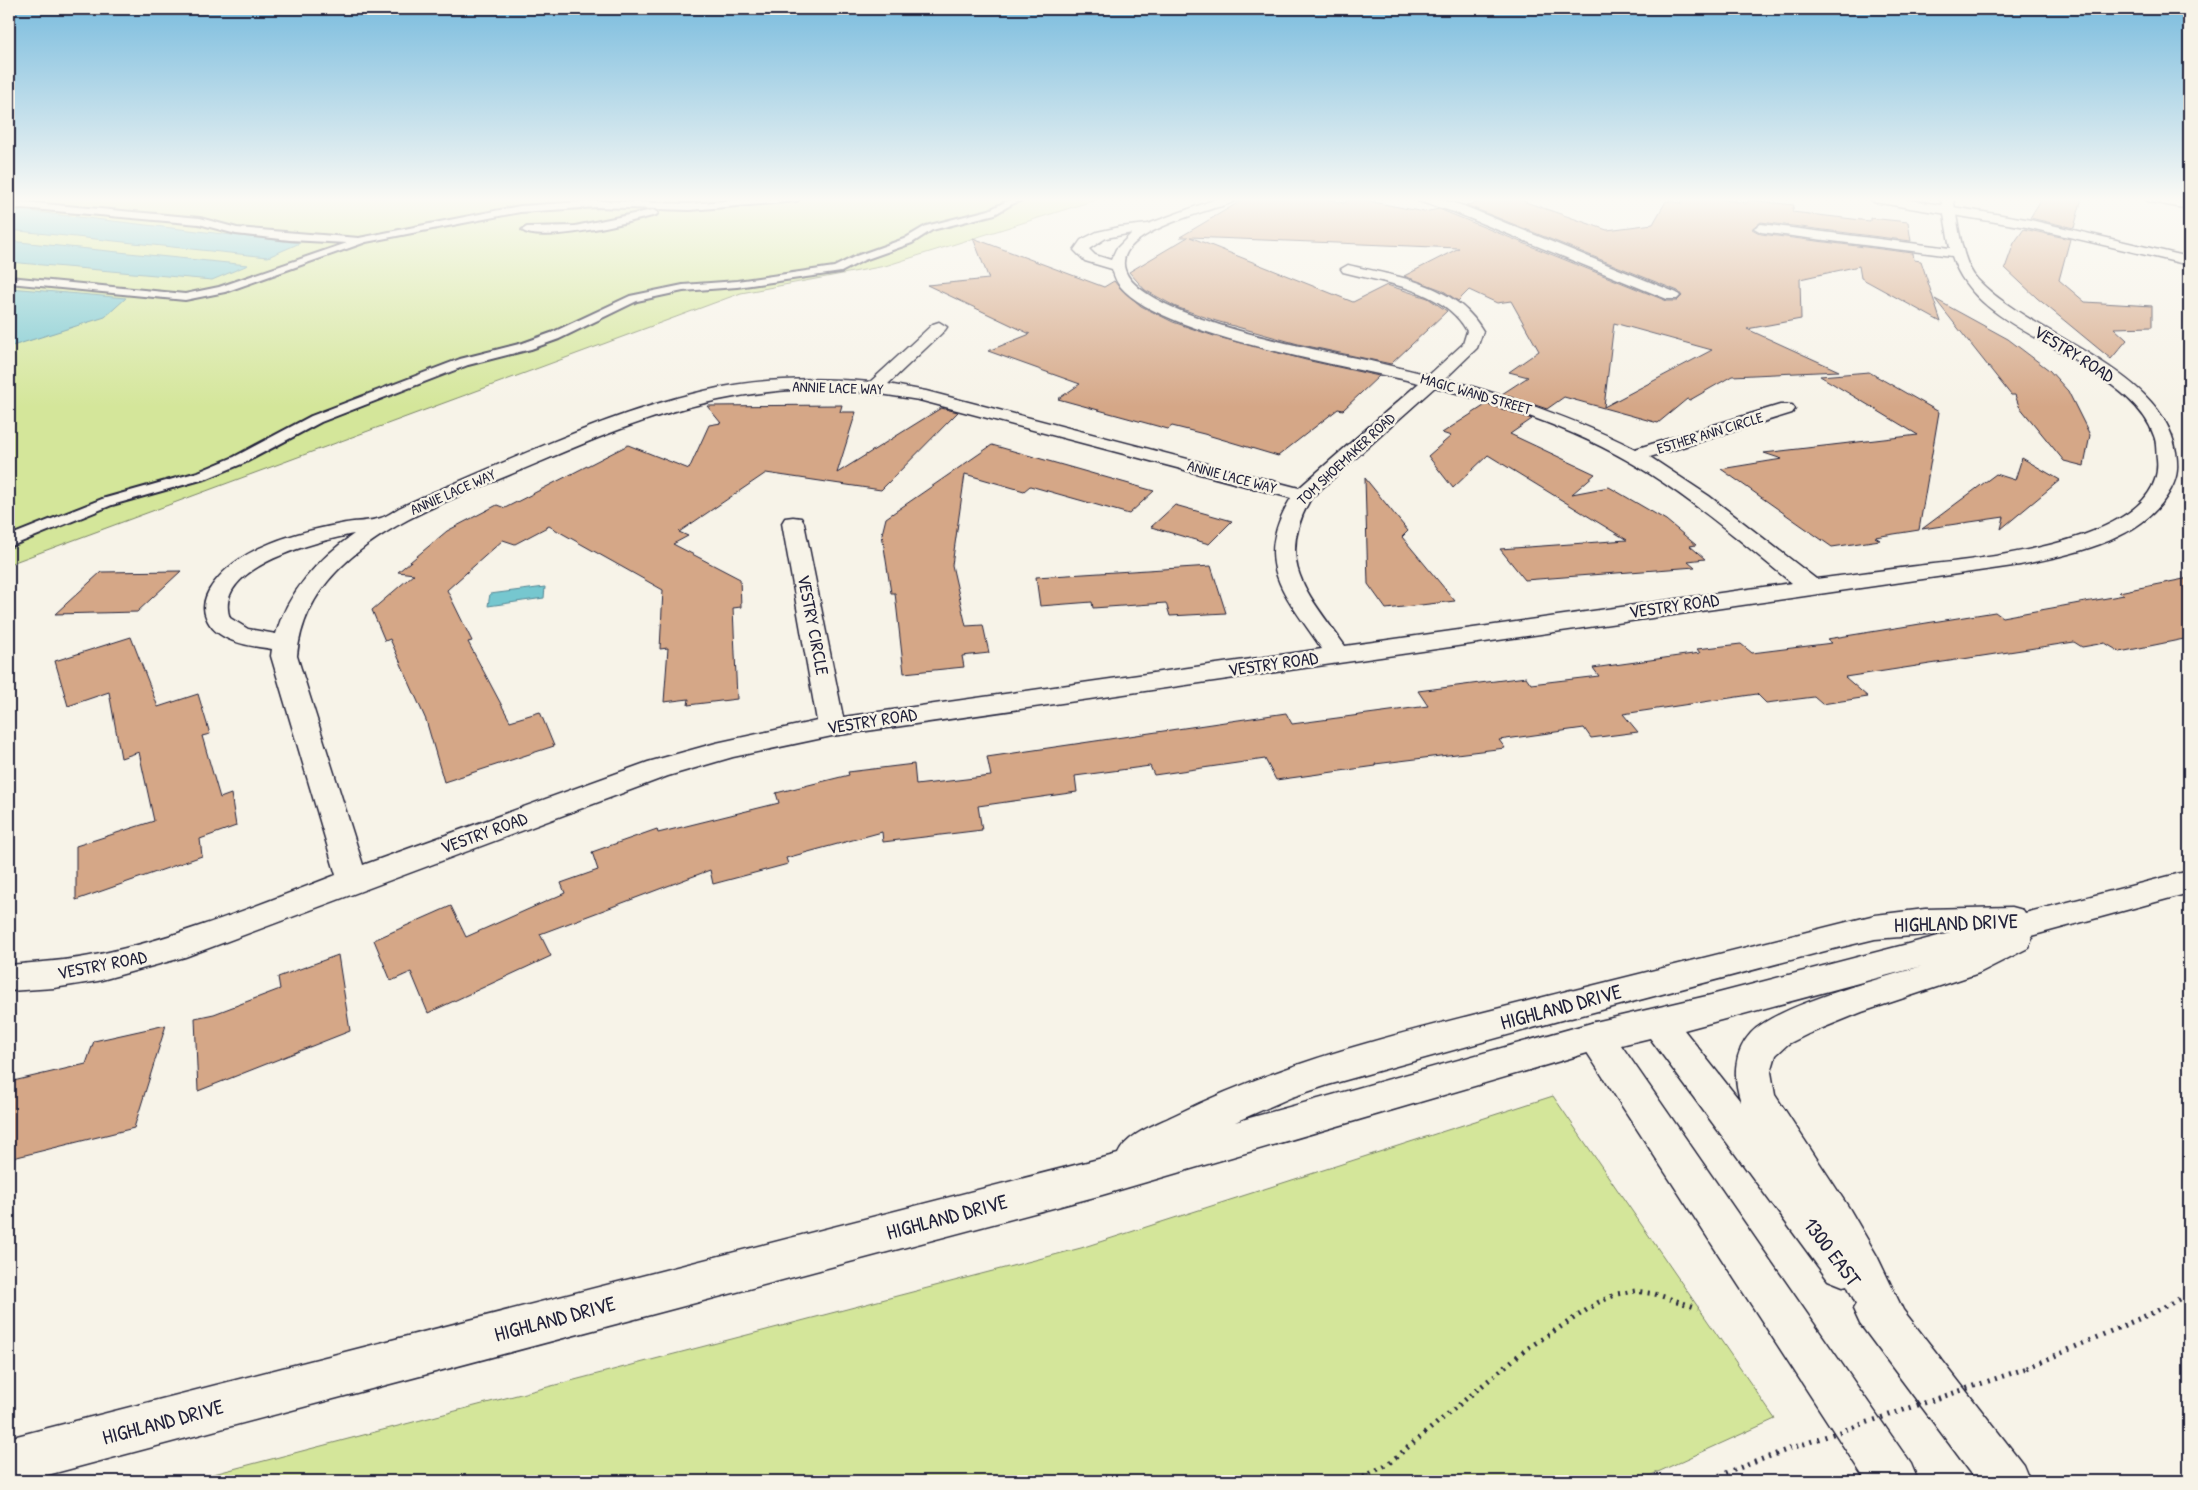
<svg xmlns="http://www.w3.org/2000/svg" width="2198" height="1490" viewBox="0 0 2198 1490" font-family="'Patrick Hand',sans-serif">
  <rect width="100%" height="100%" fill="#f7f3e8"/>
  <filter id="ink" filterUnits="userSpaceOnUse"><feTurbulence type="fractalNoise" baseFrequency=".02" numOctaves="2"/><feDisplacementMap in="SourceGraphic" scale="10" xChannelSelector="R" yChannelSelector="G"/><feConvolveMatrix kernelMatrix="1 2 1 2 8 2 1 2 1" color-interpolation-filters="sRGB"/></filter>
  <g filter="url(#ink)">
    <!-- green -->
    <g fill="#d4e69a" stroke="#7b846a">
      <polygon points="9,198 1102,198 885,266 741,293 9,564"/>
      <polygon points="1553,1096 1775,1419 1638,1481 187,1481 1081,1248"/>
    </g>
    <!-- water -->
    <g fill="#76c7cf" stroke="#548594">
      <polygon points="18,210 300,243 268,257 9,230 9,211"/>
      <polygon points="9,241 248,265 212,280 9,262"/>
      <polygon points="9,288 126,298 105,317 9,347"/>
      <polygon points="545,587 544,598 488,606 490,594"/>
    </g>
    <!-- building -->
    <g fill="#d5a787" stroke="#22223b" fill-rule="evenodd">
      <path d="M 1246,198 L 1322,198 L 1344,203 L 1353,198 L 1424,212 L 1439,209 L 1667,301 L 1677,301 L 1682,296 L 1678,291 L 1466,205 L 1499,199 L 1505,201 L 1517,199 L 1607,230 L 1653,224 L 1666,201 L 1681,203 L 1684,198 L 1709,198 L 1747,203 L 1748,200 L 1794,205 L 1792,212 L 1870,221 L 1870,218 L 1908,222 L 1911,241 L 1761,222 L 1752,229 L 1761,234 L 1913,253 L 1914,260 L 1921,261 L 1941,322 L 1861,278 L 1859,266 L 1800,279 L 1801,319 L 1747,329 L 1839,371 L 1732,376 L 1690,400 L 1687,399 L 1658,423 L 1564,397 L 1547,409 L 1502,394 L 1528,377 L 1509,372 L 1539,351 L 1511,301 L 1497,303 L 1469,290 L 1458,301 L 1442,290 L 1404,276 L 1459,248 L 1190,237 L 1353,302 L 1387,285 L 1428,298 L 1447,311 L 1391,364 L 1298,344 L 1216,321 L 1176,307 L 1145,290 L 1129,272 L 1188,237 L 1180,237 ZM 1614,323 L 1712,350 L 1604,407 Z"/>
      <polygon points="2042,198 2082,198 2074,228 2030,218"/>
      <polygon points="2024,229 2070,239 2059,280 2085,302 2152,306 2152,327 2114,328 2127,340 2111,359 2037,298 2005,268 2014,243"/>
      <polygon points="973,238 1104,287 1114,281 1119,287 1141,306 1173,322 1214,336 1306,360 1379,376 1343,410 1338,409 1278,456 1204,434 1172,426 1168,429 1058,399 1080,384 988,351 1030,334 927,285 989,279"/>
      <polygon points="1935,299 2008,339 2049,370 2068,391 2090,435 2084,466 2064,461 2019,406 2015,395 2011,395"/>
      <polygon points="1869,372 1939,412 1919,530 1875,537 1880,540 1832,547 1721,469 1782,459 1764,453 1918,435 1820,376"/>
      <polygon points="1487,404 1532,419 1510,434 1595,474 1572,494 1609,487 1666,520 1696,545 1690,546 1705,559 1688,561 1695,567 1525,580 1500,549 1627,540 1488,455 1453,488 1428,456 1451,436 1442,433"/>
      <polygon points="842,405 840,412 856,412 837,473 941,408 958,412 881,490 766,473 679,532 688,536 673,544 740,579 741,607 733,608 737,699 688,705 689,699 664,702 668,648 660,649 663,590 549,526 515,544 503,540 447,590 472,641 468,642 510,721 540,712 554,746 444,782 426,720 390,639 385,641 372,610 414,574 398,572 447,531 497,505 505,508 628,445 689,469 709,425 721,423 707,406"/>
      <polygon points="992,445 1154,491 1129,514 1030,486 1024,491 965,474 952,565 966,626 983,625 989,653 962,656 964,667 904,673 895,593 891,593 882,534 886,518"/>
      <polygon points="2022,458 2060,480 2001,529 2004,517 1922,529 1996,474 2015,480"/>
      <polygon points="1365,478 1408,531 1402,537 1455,601 1386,609 1368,584"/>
      <polygon points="1175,505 1232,521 1209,544 1151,527"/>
      <polygon points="1211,566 1226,613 1170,616 1166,603 1093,608 1092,602 1040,606 1036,577"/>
      <polygon points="181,571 137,612 55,614 101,572"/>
      <polygon points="2189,578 2189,638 2120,652 2105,643 2082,647 2074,642 1845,677 1868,697 1822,704 1814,697 1766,703 1757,694 1623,714 1638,732 1591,738 1584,728 1499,740 1505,748 1375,764 1376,766 1276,780 1265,759 1154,775 1150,766 1075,776 1077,792 978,806 982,830 883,842 882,832 786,858 788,864 713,884 710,870 540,934 551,956 428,1013 411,972 391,981 374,940 451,906 466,937 565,893 561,883 598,870 592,852 657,829 658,833 779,803 776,793 849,775 848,772 914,764 916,785 991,776 987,757 1286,713 1292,724 1428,706 1418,691 1526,677 1531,684 1599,676 1593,668 1700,653 1697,649 1741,644 1752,653 1832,643 1827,639 1995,612 2002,617 2124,595 2119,592"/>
      <polygon points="131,637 158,707 198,694 210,734 202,736 220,798 231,794 236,826 200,839 202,856 76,900 76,846 154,821 139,752 121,758 109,692 68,706 55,661"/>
      <polygon points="338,955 350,1031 198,1091 195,1018 214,1014 280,989 278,977"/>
      <polygon points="166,1025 134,1128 9,1159 9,1082 86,1064 94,1041"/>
    </g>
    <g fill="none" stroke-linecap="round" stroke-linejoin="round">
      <!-- service casing -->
      <g stroke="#22223b" stroke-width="4">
        <g id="service">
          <polygon points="762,198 801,198 797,201 689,210 597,207 520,212 366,242 225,292 185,300 9,283 9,277 185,294 219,287 347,243 290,240 236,234 199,224 22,208 9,209 9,203 22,202 200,218 237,228 359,238 520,206 597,201 689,204"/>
          <polygon points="1013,198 1028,198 1012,204 995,214 932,230 912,243 864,260 841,272 737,287 683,291 637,301 559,339 531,349 468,365 321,422 244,463 208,478 112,505 9,547 9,536 102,499 198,472 234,457 311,416 460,359 523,343 551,333 630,296 683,285 737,281 834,267 856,256 904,239 926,226 989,210"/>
          <path d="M 653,210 L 658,213 L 656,215 C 633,221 539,245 522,230 L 527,227 L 575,226 Z"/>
        </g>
      </g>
      <!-- minor casing -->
      <g stroke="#22223b" stroke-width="3">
        <g id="minor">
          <path d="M 1219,198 L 1238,198 C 1233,204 1222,206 1214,208 C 1191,216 1140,230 1127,252 C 1095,309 1319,350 1351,357 C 1377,362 1403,369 1429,375 L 1463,344 L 1467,331 C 1444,289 1385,283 1343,272 L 1341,269 L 1348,265 C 1398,277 1455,283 1483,331 L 1477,348 L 1445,379 C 1511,397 1574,418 1635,449 L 1780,405 L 1792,405 L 1795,409 L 1792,413 L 1650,457 L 1709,496 L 1816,579 C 1849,575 1883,570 1917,566 C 1974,559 2166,544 2157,459 C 2156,452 2157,443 2154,436 C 2144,405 2111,384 2086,367 C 2041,336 1970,314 1952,256 L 1761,232 L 1754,228 L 1761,224 L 1950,248 L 1941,198 L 1953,198 C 1958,221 1961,263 1978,280 C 2031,336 2164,369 2176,452 C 2178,466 2178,476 2171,489 C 2144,541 2072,554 2020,565 L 832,736 L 733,757 L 668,776 L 185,957 L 98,981 L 54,988 L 9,991 L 9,965 C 39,962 70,961 100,954 C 181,937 258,905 336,875 L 271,656 L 272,649 C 250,646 215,642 206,617 C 201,605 207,592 214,583 C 242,546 298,532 341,524 C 354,521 369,522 381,518 C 387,516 394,511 399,508 C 414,501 429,494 444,488 C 529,452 614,412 704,391 C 758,378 815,377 870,382 L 933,324 L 939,322 L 947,327 L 945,330 L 888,384 L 926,391 L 1299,488 L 1419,383 C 1353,367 1160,336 1120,286 C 1116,282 1114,275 1112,269 L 1085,261 L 1074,250 L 1081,240 L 1097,232 L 1120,227 L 1148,224 ZM 1132,233 L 1116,249 L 1111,260 L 1095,255 L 1089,249 L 1106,238 ZM 1435,387 C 1510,407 1584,432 1650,474 C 1700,506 1745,545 1792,583 L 1345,646 C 1308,593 1274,563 1311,498 ZM 805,389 L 874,393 L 919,400 L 1291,498 C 1251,564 1285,594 1322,649 L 843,717 L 804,523 L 801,518 L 793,517 L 785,518 L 782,523 L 817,721 L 716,743 L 648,762 L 363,865 L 297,656 C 300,624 313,596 336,572 C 382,524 449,500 509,475 C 611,432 692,394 805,389 ZM 354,534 C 319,558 287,593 276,634 L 248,629 L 230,618 C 211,567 321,540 354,534 Z"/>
          <polygon points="1416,198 1436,198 1464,206 1677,293 1680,296 1677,299 1667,299 1454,212 1418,201"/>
          <polygon points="2144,198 2172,198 2189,201 2189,209 2150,202"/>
        </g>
      </g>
      <!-- tertiary casing -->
      <g stroke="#22223b" stroke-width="3">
        <g id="tertiary">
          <polygon points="1868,198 1898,198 2026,219 2189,257 2189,265 2026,227 1874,202"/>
          <path d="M 1571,990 L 1583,994 L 1588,1004 L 1583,1014 L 1328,1085 L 1292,1097 L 1235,1122 L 1595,1022 L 1608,1027 L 1613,1037 L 1608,1047 L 1102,1195 L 25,1481 L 9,1481 L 9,1438 L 1118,1154 C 1127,1134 1155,1125 1175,1115 C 1300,1053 1436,1025 1571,990 Z"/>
        </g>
      </g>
      <!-- secondary casing -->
      <g stroke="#22223b" stroke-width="3">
        <path id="secondary" d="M 2189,871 L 2189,893 L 2031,936 L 2032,939 L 2028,948 L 1979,973 L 1862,1012 L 1808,1034 L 1788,1044 L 1776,1055 L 1771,1072 L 1775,1095 L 1849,1208 L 1877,1256 L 1903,1310 L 2023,1464 L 2030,1481 L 1977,1481 L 1860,1324 L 1853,1309 L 1856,1304 L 1847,1285 L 1843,1286 L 1828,1280 L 1650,1038 L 1621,1045 L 1911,1464 L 1918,1481 L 1866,1481 L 1577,1037 L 1582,1027 L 1595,1022 L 1711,995 L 1950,933 L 1875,939 L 1829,950 L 1571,1018 L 1559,1014 L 1554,1004 L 1559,994 L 1875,915 L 1925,909 L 2012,907 L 2023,910 L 2025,913 ZM 1922,966 C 1881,979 1779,1004 1751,1033 C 1733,1052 1733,1079 1741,1102 L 1684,1030 Z"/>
      </g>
      <!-- path -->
      <g stroke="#22223b" stroke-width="5" stroke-dasharray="2 5.5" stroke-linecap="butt">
        <polyline points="2027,1368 2152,1313 2189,1294"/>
        <polyline points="1357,1481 1389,1463 1525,1350 1599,1302 1617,1294 1635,1291 1655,1294 1698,1308"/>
        <polyline points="1705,1481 1789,1449"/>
      </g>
      <!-- service -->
      <use href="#service" fill="#f7f3e8" fill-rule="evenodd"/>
      <!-- minor -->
      <use href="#minor" fill="#f7f3e8" fill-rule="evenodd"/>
      <!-- tertiary -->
      <use href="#tertiary" fill="#f7f3e8" fill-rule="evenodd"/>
      <!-- secondary -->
      <use href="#secondary" fill="#f7f3e8" fill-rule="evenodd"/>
      <!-- path-bridge -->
      <polyline stroke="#22223b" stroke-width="5" stroke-dasharray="2 5.5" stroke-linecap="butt" points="1789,1449 2027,1368"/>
    </g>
  </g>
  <!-- sky -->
  <linearGradient id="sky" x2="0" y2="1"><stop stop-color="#7abcde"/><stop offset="0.49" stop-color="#fbfaf5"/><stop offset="1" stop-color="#fbfaf5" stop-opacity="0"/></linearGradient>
  <rect width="2198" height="407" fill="url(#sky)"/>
  <g text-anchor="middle" stroke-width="5" stroke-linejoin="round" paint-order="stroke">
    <!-- far-street labels -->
    <g font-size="15" fill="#22223b" stroke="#f7f3e8">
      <text transform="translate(838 388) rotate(2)" y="5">ANNIE LACE WAY</text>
      <text transform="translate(1476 394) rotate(16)" y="5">MAGIC WAND STREET</text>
      <text transform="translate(1710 433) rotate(-17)" y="5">ESTHER ANN CIRCLE</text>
      <text transform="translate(1346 459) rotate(-43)" y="5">TOM SHOEMAKER ROAD</text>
      <text transform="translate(1232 477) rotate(15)" y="5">ANNIE LACE WAY</text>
      <text transform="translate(453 492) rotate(-24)" y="5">ANNIE LACE WAY</text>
    </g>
    <!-- street labels -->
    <g font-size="18" fill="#22223b" stroke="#f7f3e8">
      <text transform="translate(2074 354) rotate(32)" y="6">VESTRY ROAD</text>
      <text transform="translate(1674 606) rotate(-8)" y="6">VESTRY ROAD</text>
      <text transform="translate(813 625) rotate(79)" y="6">VESTRY CIRCLE</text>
      <text transform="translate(1273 664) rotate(-8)" y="6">VESTRY ROAD</text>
      <text transform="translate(872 721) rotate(-9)" y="6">VESTRY ROAD</text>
      <text transform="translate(484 833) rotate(-20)" y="6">VESTRY ROAD</text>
      <text transform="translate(102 965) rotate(-11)" y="6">VESTRY ROAD</text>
    </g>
    <!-- near-street labels -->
    <g font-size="21" fill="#22223b" stroke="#f7f3e8">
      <text transform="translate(1956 923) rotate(-2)" y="7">HIGHLAND DRIVE</text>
      <text transform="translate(1561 1007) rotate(-15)" y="7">HIGHLAND DRIVE</text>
      <text transform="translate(947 1217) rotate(-15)" y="7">HIGHLAND DRIVE</text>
      <text transform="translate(1832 1252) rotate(53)" y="7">1300 EAST</text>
      <text transform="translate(555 1319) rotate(-15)" y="7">HIGHLAND DRIVE</text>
      <text transform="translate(163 1422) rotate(-15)" y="7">HIGHLAND DRIVE</text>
    </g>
  </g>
  <!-- margin -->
  <rect width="2198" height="1490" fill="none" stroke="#f7f3e8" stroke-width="30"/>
  <rect x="15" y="15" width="2168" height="1460" fill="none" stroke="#22223b" stroke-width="2" filter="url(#ink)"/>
</svg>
